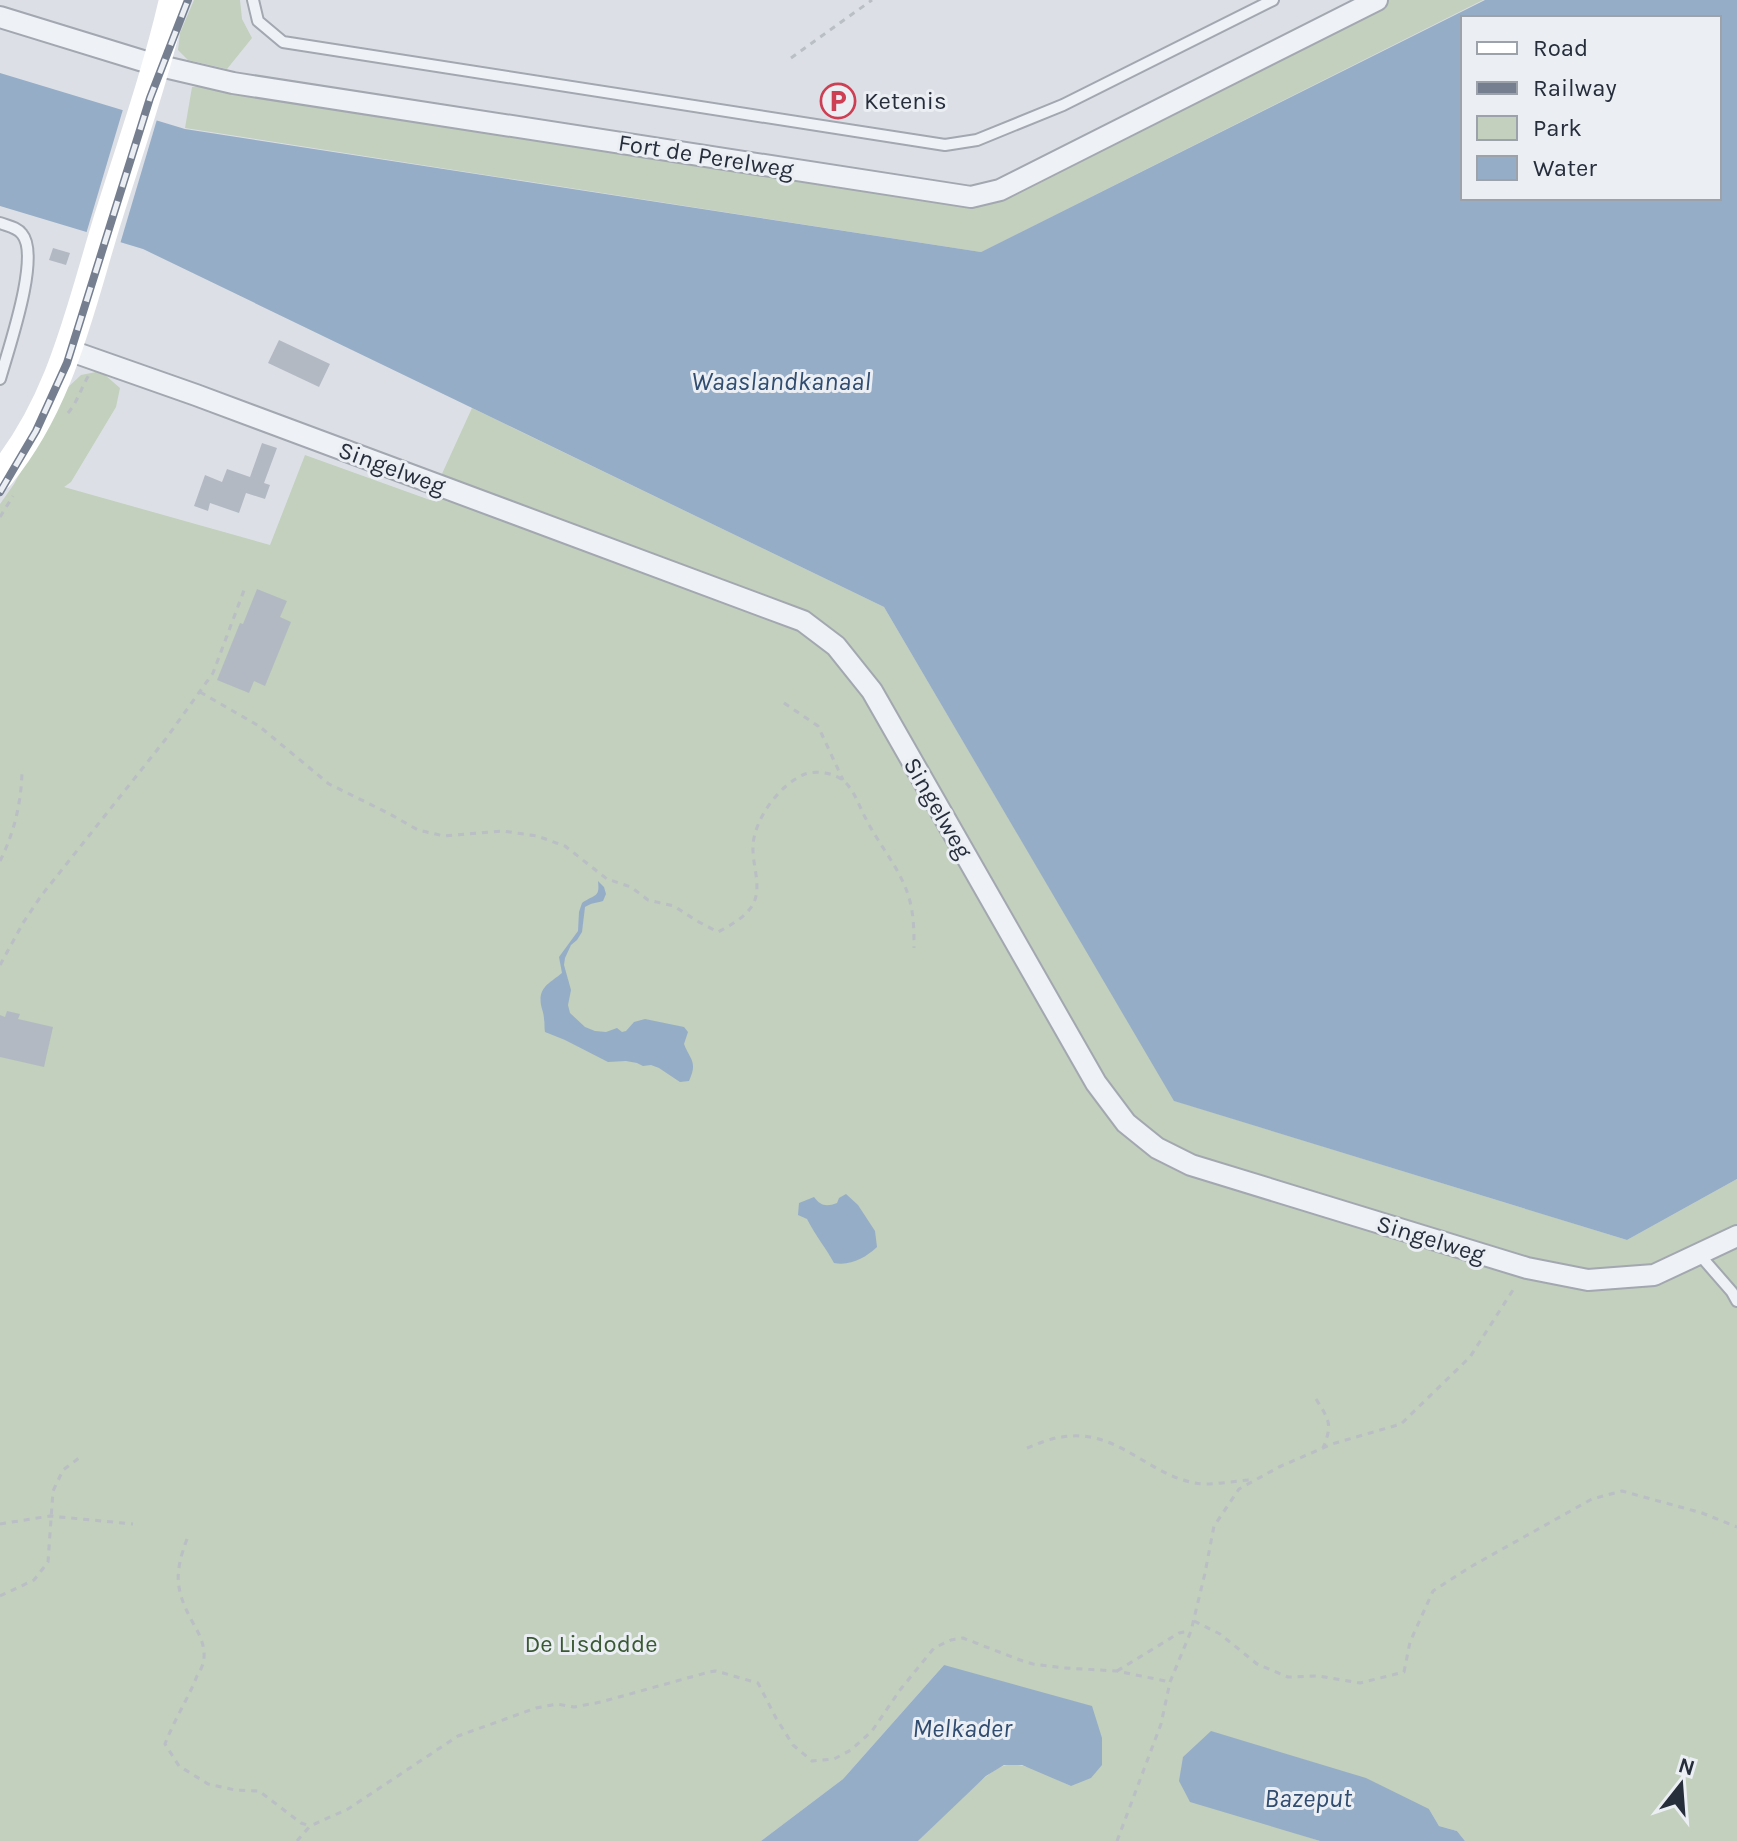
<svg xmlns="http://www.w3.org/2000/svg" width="1737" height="1841" viewBox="0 0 1737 1841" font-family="Karla,sans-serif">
  <rect width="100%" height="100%" fill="#dce0e6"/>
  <!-- green -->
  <g fill="#c2d0bd">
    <polygon points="194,0 240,0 242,19 252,38 227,69 188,60 178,50 180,33"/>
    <polygon points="1377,0 1483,0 981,252 185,128 192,87 233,83 971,197"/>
    <path d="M 96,372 L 105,375 L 120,388 L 116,407 L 71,482 L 64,487 L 270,545 L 305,455 L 430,500 L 472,408 L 884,607 L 1175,1101 L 1627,1240 L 1737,1179 L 1737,1841 L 1465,1841 L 1457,1831 L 1439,1826 L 1429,1809 L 1264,1823 L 1320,1841 L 918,1841 C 934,1826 988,1767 1007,1765 C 1028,1762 1052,1778 1071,1786 L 944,1665 L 843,1779 L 761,1841 L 0,1841 L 0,504 L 14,484 L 66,389 L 81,375 Z"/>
  </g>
  <!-- water -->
  <g fill="#96adc7" fill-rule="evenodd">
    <path d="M 1485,0 L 1737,0 L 1737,1179 L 1627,1240 L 1174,1101 L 884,607 L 143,249 L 0,206 L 0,73 L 185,129 L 981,252 ZM 1463,18 L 1719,18 L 1719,198 L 1463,198 Z"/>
    <path d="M 598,881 L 604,887 L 606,894 L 603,901 C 596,903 591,903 585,907 L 582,932 L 577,940 L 571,945 L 565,958 L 564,965 L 571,990 L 568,1005 L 570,1013 L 585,1027 L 595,1031 L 606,1032 L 617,1028 L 622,1032 L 626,1031 L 634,1022 L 645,1019 L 684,1027 L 688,1032 L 684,1044 C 690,1060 698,1061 689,1081 L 680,1082 L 659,1068 L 651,1065 L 643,1066 L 637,1063 L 626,1061 L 608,1062 L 565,1040 L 545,1032 C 544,1028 545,1023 544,1019 C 544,1014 542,1010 541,1005 C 538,987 550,983 562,973 L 559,957 L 578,931 L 579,912 L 582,903 C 595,894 600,898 598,881 Z"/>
    <path d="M 846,1194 L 858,1205 L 875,1231 L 877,1247 C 865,1258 851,1266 834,1263 C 826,1248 815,1235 807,1219 L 798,1215 L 799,1203 L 814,1197 C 821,1206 826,1207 837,1203 L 839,1198 Z"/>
    <polygon points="944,1665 1092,1706 1102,1738 1102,1765 1091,1778 1071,1786 1022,1765 1004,1765 986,1776 918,1841 761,1841 843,1779"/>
    <polygon points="1211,1731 1366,1778 1429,1809 1439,1826 1457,1831 1465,1841 1320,1841 1190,1802 1179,1781 1183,1757"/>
  </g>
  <!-- pier -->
  <polygon fill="#dce0e6" points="124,106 158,116 120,244 86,234"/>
  <!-- building -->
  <g fill="#b3b9c3">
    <polygon points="53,248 70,253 66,265 49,260"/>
    <polygon points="279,340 330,364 319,387 268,363"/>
    <polygon points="262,443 277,448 264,483 270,485 265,499 246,493 239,513 210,503 208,511 194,506 205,475 222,482 227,469 250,477"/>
    <polygon points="257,589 287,601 280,617 291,622 265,686 254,681 249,693 217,680 240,623 243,624"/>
    <polygon points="7,1011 20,1014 18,1019 53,1027 44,1067 0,1057 0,1015 5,1017"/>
  </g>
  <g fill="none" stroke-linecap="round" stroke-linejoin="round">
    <!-- service casing -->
    <g stroke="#a2a7b0" stroke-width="14">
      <g id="service">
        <polyline points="253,0 258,21 283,42 945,145 977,140 1063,105 1273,0"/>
        <path d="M 0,223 C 8,226 17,227 22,234 C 41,256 8,350 0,379"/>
        <polyline points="1699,1254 1732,1292 1737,1301"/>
      </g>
    </g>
    <!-- minor casing -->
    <g stroke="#a2a7b0" stroke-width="24">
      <g id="minor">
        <polyline points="0,17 156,65 233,83 971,197 1000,190 1377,0"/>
        <polyline points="68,350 196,395 803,621 836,646 872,691 1096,1083 1126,1123 1157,1148 1191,1165 1527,1268 1588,1280 1654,1275 1737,1236"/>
      </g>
    </g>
    <!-- path -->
    <g stroke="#babec5" stroke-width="3" stroke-dasharray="6 6" stroke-linecap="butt">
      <polyline points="791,58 872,0"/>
      <path d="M 68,413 C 78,401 81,388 89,375"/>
      <polyline points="0,517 13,496"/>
      <path d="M 200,692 L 259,726 L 329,784 L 388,813 L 418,830 L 444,836 L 503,831 L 537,836 L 565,846 L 607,879 L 631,887 L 648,900 L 674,906 L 697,921 L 718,932 C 731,925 744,918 752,906 C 763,888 752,866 753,846 C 754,819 780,784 805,774 C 816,770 836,773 845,782 C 855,792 859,806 866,819 C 880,847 905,874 911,906 C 914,920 914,934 914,948"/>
      <polyline points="784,703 818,726 843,780"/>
      <path d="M 0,861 C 14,833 21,804 22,773"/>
      <polyline points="0,965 23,923 41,896 165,740 213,673 246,585"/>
      <path d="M 1316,1399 C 1329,1420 1333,1424 1323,1448"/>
      <path d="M 1027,1448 C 1038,1444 1050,1438 1062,1437 C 1117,1428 1146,1474 1195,1483 C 1211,1486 1233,1481 1250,1480"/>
      <polyline points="0,1524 50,1516 133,1524"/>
      <path d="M 187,1539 C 174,1574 175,1590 193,1623 C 199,1633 205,1645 204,1658 C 204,1664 200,1671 197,1676 C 188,1699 174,1720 165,1744 L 179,1766 L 208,1784 L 235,1790 L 259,1791 L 301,1823 L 310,1826"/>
      <polyline points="0,1596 34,1580 48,1562 53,1491 63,1470 83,1455"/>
      <polyline points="1194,1621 1220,1634 1257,1664 1288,1677 1319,1676 1360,1683 1404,1672 1410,1642 1433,1591 1472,1566 1592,1499 1622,1491 1702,1513 1737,1527"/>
      <polyline points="1117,1671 1179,1633 1190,1631"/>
      <polyline points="297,1841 310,1826 348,1809 458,1736 536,1708 557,1704 574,1707 601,1702 709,1672 716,1671 758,1683 776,1718 793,1745 812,1761 834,1759 851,1750 872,1731 900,1690 934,1648 951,1640 963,1638 1020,1660 1033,1664 1064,1668 1117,1671 1170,1682"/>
      <polyline points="1117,1841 1161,1724 1170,1682 1191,1631 1205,1573 1214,1526 1239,1489 1279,1467 1332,1444 1401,1424 1470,1357 1513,1290 1514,1285"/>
    </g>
    <!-- service -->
    <use href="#service" stroke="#eef1f5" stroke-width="10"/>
    <!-- minor -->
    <use href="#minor" stroke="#eef1f5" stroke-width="20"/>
    <!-- secondary -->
    <path stroke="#fff" stroke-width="28" d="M 0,476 C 62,401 80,308 108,218 C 131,145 156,74 173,0"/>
    <!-- rail casing -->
    <g stroke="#757f90" stroke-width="8">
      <polyline id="rail" points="0,492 36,431 67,363 150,98 188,0"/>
    </g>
    <!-- rail -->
    <use href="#rail" stroke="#ebeff4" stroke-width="5" stroke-dasharray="15" stroke-linecap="butt"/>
  </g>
  <!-- icons -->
  <defs>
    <g id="parking-ring" transform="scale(1.8)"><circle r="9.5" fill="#ebeff4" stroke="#cd3f53" stroke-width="1.5"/><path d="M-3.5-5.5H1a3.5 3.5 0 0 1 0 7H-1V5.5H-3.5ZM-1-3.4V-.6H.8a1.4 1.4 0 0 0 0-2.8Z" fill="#cd3f53"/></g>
  </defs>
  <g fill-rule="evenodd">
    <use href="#parking-ring" x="838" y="101"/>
  </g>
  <g text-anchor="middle" stroke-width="6" stroke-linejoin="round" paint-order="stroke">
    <!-- poi labels -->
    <g font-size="24" fill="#262e3c" stroke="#ebeff4" text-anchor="start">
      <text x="864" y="109">Ketenis</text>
    </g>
    <!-- street labels -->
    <g font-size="24" fill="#262e3c" stroke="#ebeff4">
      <text transform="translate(706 156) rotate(9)" y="8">Fort de Perelweg</text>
      <text transform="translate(392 468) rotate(20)" y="8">Singelweg</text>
      <text transform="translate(938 808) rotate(60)" y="8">Singelweg</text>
      <text transform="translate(1431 1239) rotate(17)" y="8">Singelweg</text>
    </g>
    <!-- park labels -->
    <g font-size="24" fill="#3a5833" stroke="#ebeff4">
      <text x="591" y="1652">De Lisdodde</text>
    </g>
    <!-- water labels -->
    <g font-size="26" font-style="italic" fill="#304c70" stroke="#ebeff4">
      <text x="781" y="390">Waaslandkanaal</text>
      <text x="962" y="1737">Melkader</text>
      <text x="1308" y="1807">Bazeput</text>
    </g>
  </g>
  <!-- legend -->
  <rect x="1461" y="16" width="260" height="184" fill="#ebeff4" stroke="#9ca2aa" stroke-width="2"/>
  <rect x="1477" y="42" width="40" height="12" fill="#ffffff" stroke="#9ca2aa" stroke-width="2"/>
  <text x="1533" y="56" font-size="24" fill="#262e3c">Road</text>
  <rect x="1477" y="82" width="40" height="12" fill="#757f90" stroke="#9ca2aa" stroke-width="2"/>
  <text x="1533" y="96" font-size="24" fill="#262e3c">Railway</text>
  <rect x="1477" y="116" width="40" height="24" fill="#c2d0bd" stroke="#9ca2aa" stroke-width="2"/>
  <text x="1533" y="136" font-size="24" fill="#262e3c">Park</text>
  <rect x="1477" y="156" width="40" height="24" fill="#96adc7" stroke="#9ca2aa" stroke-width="2"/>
  <text x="1533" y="176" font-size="24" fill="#262e3c">Water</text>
  <!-- north arrow -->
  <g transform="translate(1681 1785) rotate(17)" stroke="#ebeff4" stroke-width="6" paint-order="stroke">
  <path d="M0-6L14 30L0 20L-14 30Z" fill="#262e3c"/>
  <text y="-12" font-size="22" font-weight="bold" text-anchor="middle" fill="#262e3c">N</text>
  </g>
</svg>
